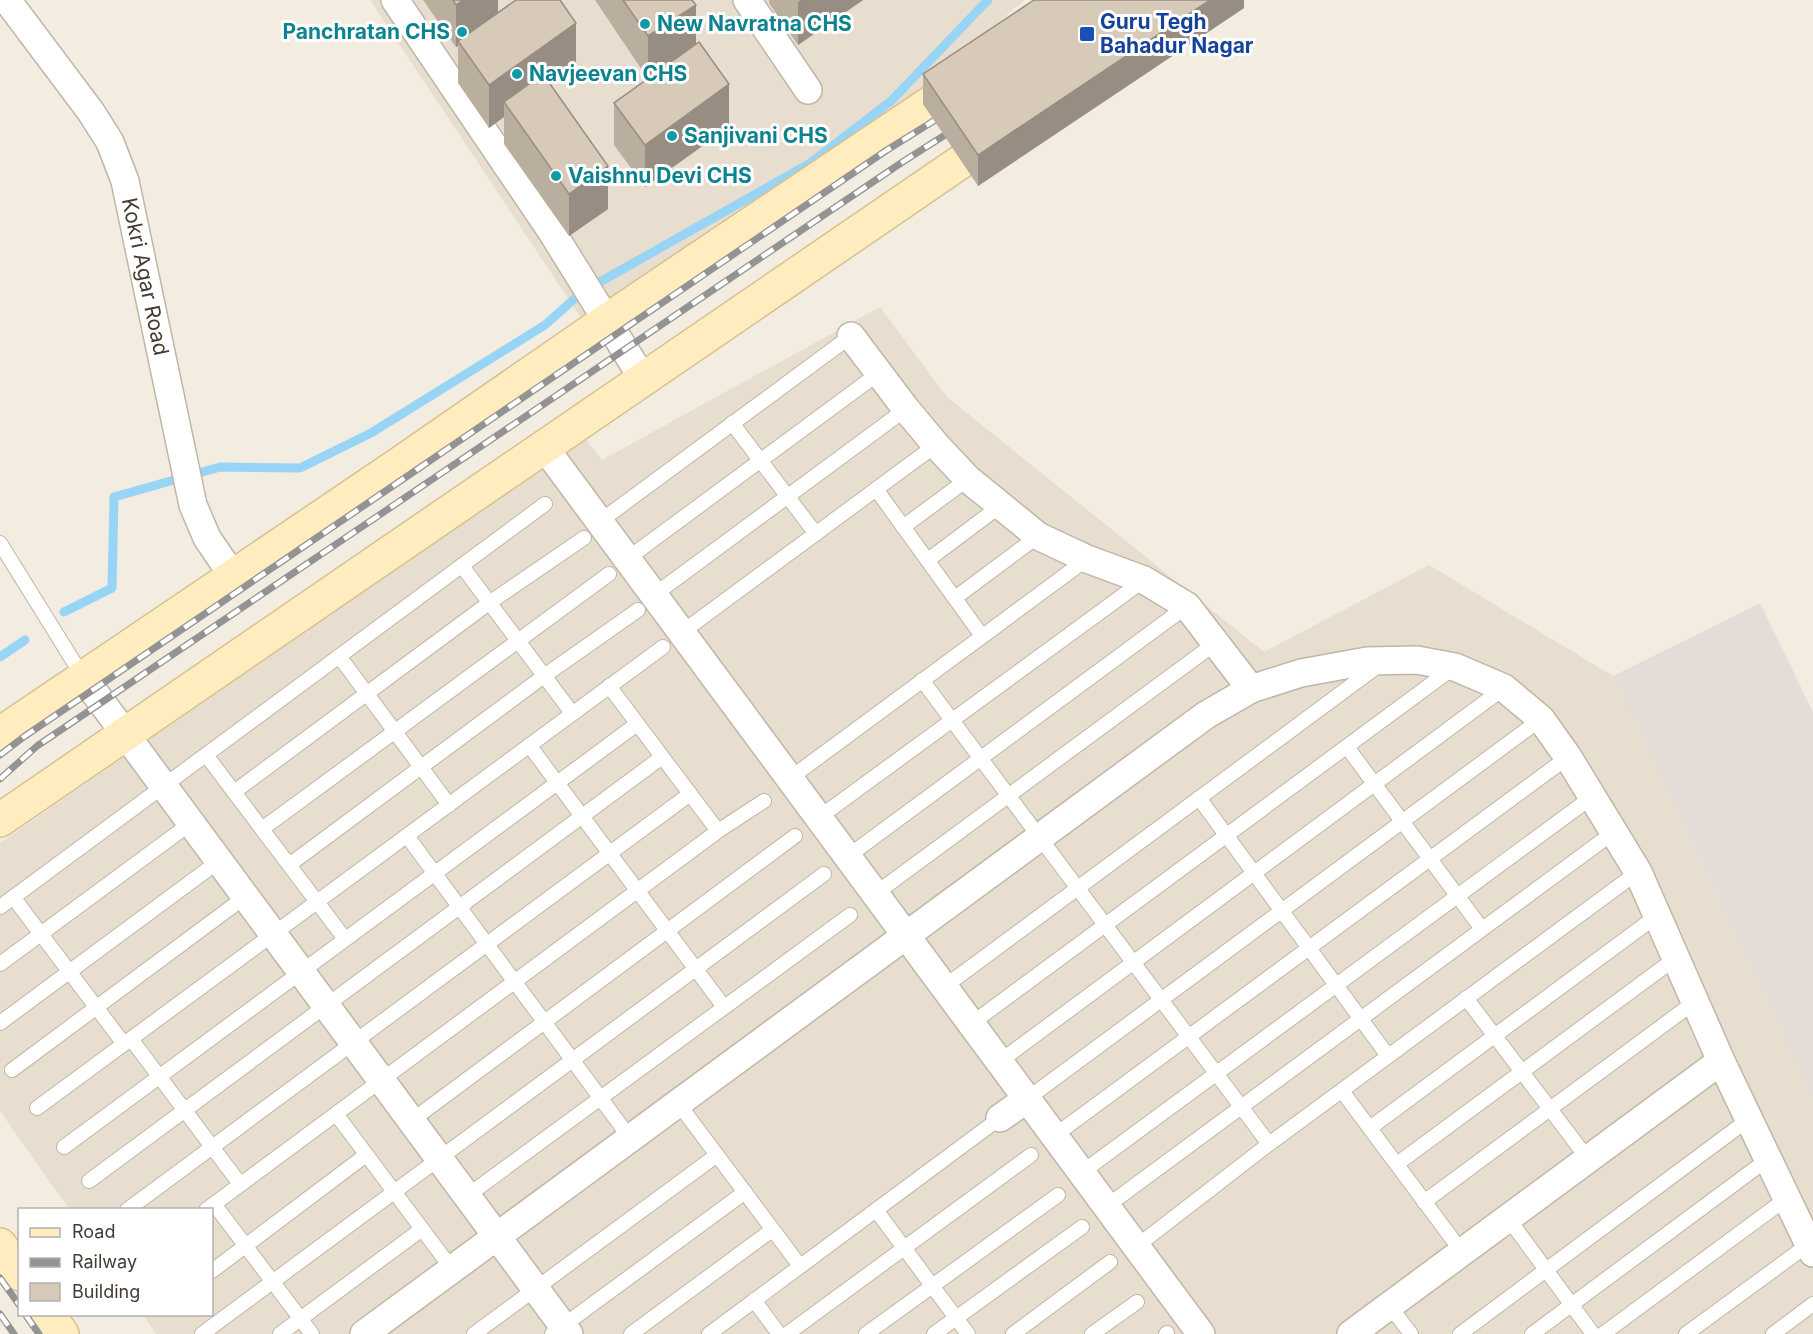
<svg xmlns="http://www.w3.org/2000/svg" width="1813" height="1334" viewBox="0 0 1813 1334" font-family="Inter,sans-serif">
  <rect width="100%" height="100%" fill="#f2ece1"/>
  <!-- residential -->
  <g fill="#e7decf">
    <polygon points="370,0 1024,0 960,56 866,134 583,321"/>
    <polygon points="880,307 947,397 1264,652 1429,565 1613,676 1813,1099 1813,1334 156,1334 143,1315 212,1314 212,1210 69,1209 0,1111 0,843 585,438 602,460"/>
  </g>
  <!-- industrial -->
  <polygon fill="#e4ddd7" points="1760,603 1813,712 1813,1099 1613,676"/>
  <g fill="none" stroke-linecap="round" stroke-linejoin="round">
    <!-- stream -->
    <g stroke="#97d4f5" stroke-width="9">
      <polyline points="64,612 112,588 114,497 220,467 300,468 371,433 545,325 582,292 809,164 891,101 988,0"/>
      <polyline points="0,657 25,640"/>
    </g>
    <!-- lane casing -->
    <g stroke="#c1b6a6" stroke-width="16">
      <g id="lane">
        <polyline points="732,423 816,534"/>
        <polyline points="876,489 982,636"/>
        <polyline points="599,522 851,336"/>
        <polyline points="903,527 968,479"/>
        <polyline points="0,543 83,677"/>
        <polyline points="627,559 879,373"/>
        <polyline points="928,560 1000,506"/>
        <polyline points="462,566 572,713"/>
        <polyline points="654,595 906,409"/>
        <polyline points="955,598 1038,536"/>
        <polyline points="681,633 936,445"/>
        <polyline points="339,656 449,805"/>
        <polyline points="922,680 1269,1144"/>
        <polyline points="609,686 718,831"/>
        <polyline points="529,745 724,1007"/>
        <polyline points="1347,747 1482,929"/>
        <polyline points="206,755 345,939"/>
        <polyline points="789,779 1087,559"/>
        <polyline points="234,792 489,603 584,538"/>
        <polyline points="1199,798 1388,1056"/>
        <polyline points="817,819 1144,580"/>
        <polyline points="262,829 609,574"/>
        <polyline points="407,836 630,1138"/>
        <polyline points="847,857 1187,606"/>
        <polyline points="289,865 544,676 638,610"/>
        <polyline points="875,894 1217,642"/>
        <polyline points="13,897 124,1044"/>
        <polyline points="0,907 545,504"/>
        <polyline points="0,964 191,823"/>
        <polyline points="944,987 1379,665"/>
        <polyline points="1466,998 1588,1159"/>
        <polyline points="0,1023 219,861"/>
        <polyline points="971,1024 1453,668"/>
        <polyline points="131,1039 240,1184"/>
        <polyline points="999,1062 1504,688"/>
        <polyline points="12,1070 245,897"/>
        <polyline points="1342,1091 1462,1252"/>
        <polyline points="1027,1099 1541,719"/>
        <polyline points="678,1103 800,1266"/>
        <polyline points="37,1108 663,647"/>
        <polyline points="336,1114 452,1269"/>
        <polyline points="411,1121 795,836"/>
        <polyline points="1370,1128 1658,915"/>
        <polyline points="1054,1136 1568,757"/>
        <polyline points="64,1147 637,724"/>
        <polyline points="1397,1164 1676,958"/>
        <polyline points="1081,1173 1592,797"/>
        <polyline points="89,1181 662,757"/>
        <polyline points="467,1196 850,915"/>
        <polyline points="1424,1202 1696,1001"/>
        <polyline points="214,1204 312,1334"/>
        <polyline points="1107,1206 1614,832"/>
        <polyline points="127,1210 690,794"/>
        <polyline points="206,1210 718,831 764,801"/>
        <polyline points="876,1210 968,1334"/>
        <polyline points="1508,1218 1593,1334"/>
        <polyline points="1137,1246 1269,1144 1638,872"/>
        <polyline points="212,1271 366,1155"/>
        <polyline points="754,1300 779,1334"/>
        <polyline points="1389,1305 1411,1334"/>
        <polyline points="202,1334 824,874"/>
        <polyline points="280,1334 422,1229"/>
        <polyline points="474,1334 717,1155"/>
        <polyline points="552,1334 745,1192"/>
        <polyline points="631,1334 772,1230"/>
        <polyline points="709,1334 1000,1118"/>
        <polyline points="787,1334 1031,1155"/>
        <polyline points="866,1334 1058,1195"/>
        <polyline points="934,1334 1082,1227"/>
        <polyline points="1013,1334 1110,1262"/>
        <polyline points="1092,1334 1137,1302"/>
        <polyline points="1166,1334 1167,1333"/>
        <polyline points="1460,1334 1749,1119"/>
        <polyline points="1532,1334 1768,1159"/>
        <polyline points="1603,1334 1787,1198"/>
        <polyline points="1686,1334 1809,1244"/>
        <polyline points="1773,1334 1813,1304"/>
      </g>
    </g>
    <!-- street casing -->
    <g stroke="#c1b6a6" stroke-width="30">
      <g id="street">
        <path id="s1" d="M 7,0 L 91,112 L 110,142 L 125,181 L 193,505 L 207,538 L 233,576"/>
        <polyline points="395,0 552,232 643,379"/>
        <polyline points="747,0 808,90"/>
        <polyline points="851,336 906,409 936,445 968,479 1038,536 1087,559 1144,580 1187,606 1251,689"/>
        <polyline points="545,448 1201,1334"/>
        <polyline points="83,677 569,1334"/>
        <polyline points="1000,1118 1027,1099"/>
        <polyline points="364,1334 1206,715 1251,689 1301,673 1367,661 1417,660 1455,667 1504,688 1541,719 1568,757 1638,872 1721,1061 1813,1253"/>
        <polyline points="1351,1334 1721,1061"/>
      </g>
    </g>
    <!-- secondary casing -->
    <g stroke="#d9c18f" stroke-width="36">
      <g id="secondary">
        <polyline points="0,734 398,465 606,321 962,82"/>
        <path d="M 0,820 C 332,592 665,364 997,137"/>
        <polyline points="0,1245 20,1274"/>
        <polyline points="48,1314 62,1334"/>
      </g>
    </g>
    <!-- lane -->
    <use href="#lane" stroke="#fff" stroke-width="14"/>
    <!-- street -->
    <use href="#street" stroke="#fff" stroke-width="27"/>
    <!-- secondary -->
    <use href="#secondary" stroke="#ffecbf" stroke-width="33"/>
    <!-- rail casing -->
    <g stroke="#939393" stroke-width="7">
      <g id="rail">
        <polyline points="0,755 25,736 887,150 948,112"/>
        <polyline points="0,779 37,746 901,163 959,126"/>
        <polyline points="0,1278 20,1306"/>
        <polyline points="0,1314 14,1334"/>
        <polyline points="25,1314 39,1334"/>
      </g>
    </g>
    <!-- rail -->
    <use href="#rail" stroke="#fff" stroke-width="4.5" stroke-dasharray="14" stroke-linecap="butt"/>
  </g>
  <!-- wall -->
  <g fill="#baae9f">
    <polygon points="423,0 498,0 498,12 576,66 550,84 608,209 569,236 504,144 504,117 489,128 458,83 458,46 456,47"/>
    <polygon points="595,0 692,0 696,45 729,127 645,187 614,145 614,103 648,79"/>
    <polygon points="769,0 863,0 798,45 769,3"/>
    <polygon points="1244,0 1244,8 978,186 923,104 923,74"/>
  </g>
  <!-- shaded-wall -->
  <g fill="#978d82">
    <polygon points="463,0 498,0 498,17 458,41 458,46 456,47 456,5"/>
    <polygon points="801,0 863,0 798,45 798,2"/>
    <polygon points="1210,0 1244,0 1244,8 978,186 978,155"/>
    <polygon points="696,5 696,47 648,79 648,36"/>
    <polygon points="576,23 576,66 511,112 504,102 504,117 489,128 489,85"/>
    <polygon points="729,84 729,127 645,187 645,145"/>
    <polygon points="608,166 608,209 569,236 569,194"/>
  </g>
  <!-- building -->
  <g fill="#d8cab9" stroke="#978d82" stroke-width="1.5">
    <polygon points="453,0 463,0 456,5"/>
    <polygon points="516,0 560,0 576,23 489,85 458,41"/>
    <polygon points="623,0 692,0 696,5 648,36"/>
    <polygon points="1034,0 1210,0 978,155 923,74"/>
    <polygon points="699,42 729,84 645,145 614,103"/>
    <polygon points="543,74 608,166 569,194 504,102"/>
  </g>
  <!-- markers -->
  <g fill="#0f9aa8" stroke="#fff" stroke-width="2">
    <circle cx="645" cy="24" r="6"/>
    <circle cx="462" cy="32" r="6"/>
    <circle cx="517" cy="74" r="6"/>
    <circle cx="672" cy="136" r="6"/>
    <circle cx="556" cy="176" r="6"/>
  </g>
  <rect fill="#1a4fb4" stroke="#fff" stroke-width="2" x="1079" y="26" width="16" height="16" rx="3"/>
  <g text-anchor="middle" stroke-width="6" stroke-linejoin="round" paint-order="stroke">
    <!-- transit labels -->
    <g font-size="21" font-weight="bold" fill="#164399" stroke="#fff" text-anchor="start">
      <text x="1100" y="29">Guru Tegh<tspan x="1100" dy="24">Bahadur Nagar</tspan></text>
    </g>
    <!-- culture labels -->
    <g font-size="21" font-weight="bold" fill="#0d838f" stroke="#fff" text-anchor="start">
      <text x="657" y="31">New Navratna CHS</text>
      <text x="450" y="39" text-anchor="end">Panchratan CHS</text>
      <text x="529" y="81">Navjeevan CHS</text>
      <text x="684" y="143">Sanjivani CHS</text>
      <text x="568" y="183">Vaishnu Devi CHS</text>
    </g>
    <!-- street labels -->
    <g font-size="21" fill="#443c32" stroke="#fff">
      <text dy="7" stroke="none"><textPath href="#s1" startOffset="315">Kokri Agar Road</textPath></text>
    </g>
  </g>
  <!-- legend -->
  <rect x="18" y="1208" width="195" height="108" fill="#ffffff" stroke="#b4b1ad" stroke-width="1.5"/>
  <rect x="30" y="1228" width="30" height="9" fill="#ffecbf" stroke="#b4b1ad" stroke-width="1.5"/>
  <text x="72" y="1238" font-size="18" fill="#443c32">Road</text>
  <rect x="30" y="1258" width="30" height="9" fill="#939393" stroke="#b4b1ad" stroke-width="1.5"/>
  <text x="72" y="1268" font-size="18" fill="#443c32">Railway</text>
  <rect x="30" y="1283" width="30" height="18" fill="#d8cab9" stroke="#b4b1ad" stroke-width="1.5"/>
  <text x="72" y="1298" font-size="18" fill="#443c32">Building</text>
</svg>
